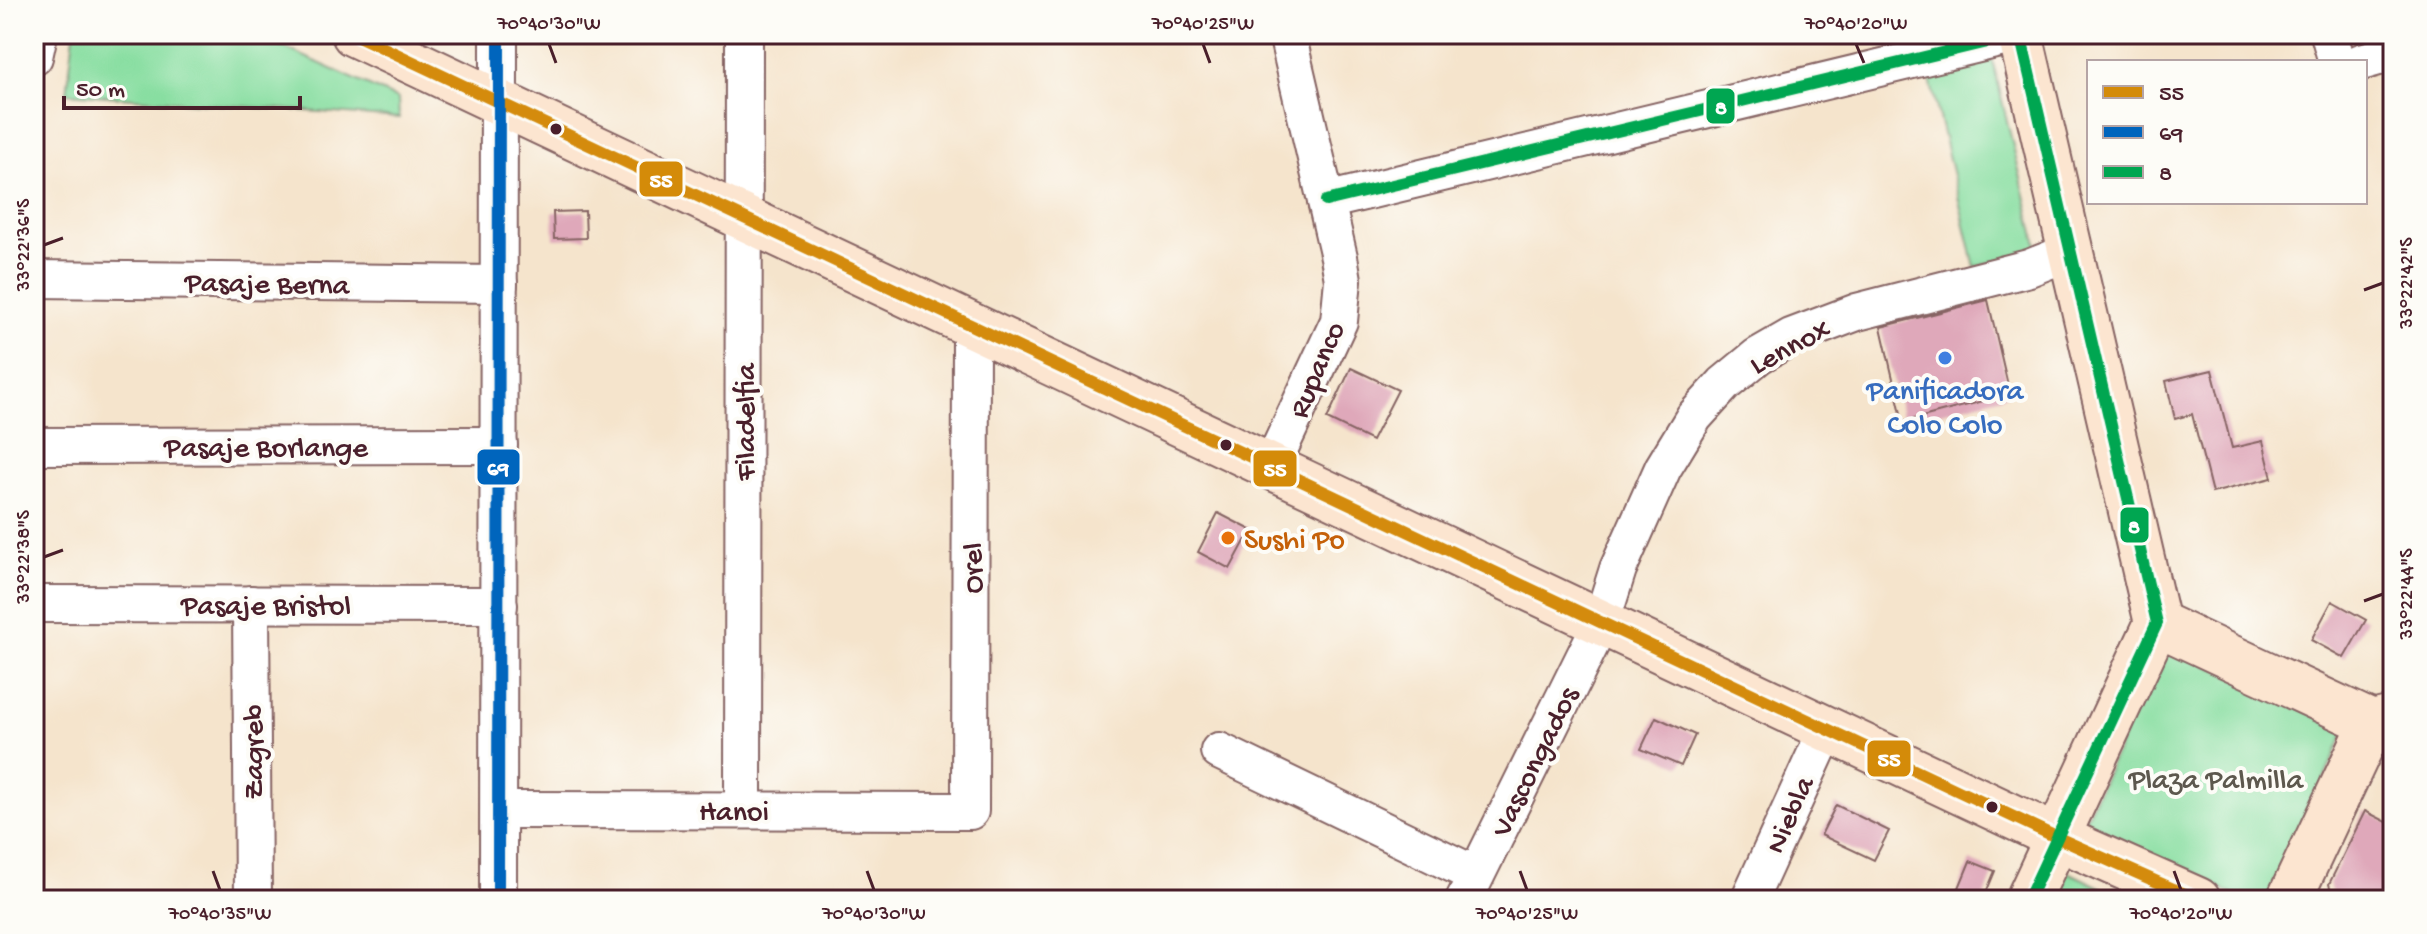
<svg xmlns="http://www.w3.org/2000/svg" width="2427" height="934" viewBox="0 0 2427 934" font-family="'Gochi Hand',sans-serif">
  <rect width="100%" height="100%" fill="#fdfcf7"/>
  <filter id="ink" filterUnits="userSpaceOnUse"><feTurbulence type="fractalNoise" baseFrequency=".0125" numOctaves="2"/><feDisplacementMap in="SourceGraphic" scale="16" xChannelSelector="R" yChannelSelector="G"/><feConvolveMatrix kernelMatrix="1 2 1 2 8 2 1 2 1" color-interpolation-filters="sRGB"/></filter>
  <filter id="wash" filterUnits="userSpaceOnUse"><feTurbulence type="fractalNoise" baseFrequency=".006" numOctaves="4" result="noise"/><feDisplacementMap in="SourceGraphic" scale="32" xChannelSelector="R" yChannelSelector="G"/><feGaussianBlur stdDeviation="1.8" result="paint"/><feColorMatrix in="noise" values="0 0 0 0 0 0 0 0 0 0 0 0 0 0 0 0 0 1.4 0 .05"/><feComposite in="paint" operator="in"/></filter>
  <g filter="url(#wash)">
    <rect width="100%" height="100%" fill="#f5e4cc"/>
    <!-- green -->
    <g fill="#88dea1" stroke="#697e66" stroke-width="2">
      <polygon points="74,34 255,34 398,99 399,118 67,93"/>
      <polygon points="1919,34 1986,34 2038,249 1975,267"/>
      <polygon points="2165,646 2347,728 2269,900 2245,900 2082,826"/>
      <polygon points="2064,870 2127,900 2051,900"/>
    </g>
    <g id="blocks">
      <!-- building -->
      <g fill="#dfa8ba">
        <polygon points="585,211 586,238 554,239 553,212"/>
        <polygon points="1988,300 2010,394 1903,422 1881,327"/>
        <polygon points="1351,368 1398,390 1372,441 1327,419"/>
        <polygon points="2212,370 2232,448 2263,441 2272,478 2212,493 2192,414 2175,419 2166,381"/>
        <polygon points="1218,513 1251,530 1230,569 1198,552"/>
        <polygon points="2332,601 2366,620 2344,658 2311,640"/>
        <polygon points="1656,717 1695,735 1681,766 1641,749"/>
        <polygon points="1836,805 1889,831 1874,860 1821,835"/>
        <polygon points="2365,811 2393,825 2393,900 2346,900 2332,894 2329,884"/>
        <polygon points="1970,861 1995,871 1983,900 1954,900"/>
      </g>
    </g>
  </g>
  <g filter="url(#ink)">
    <use href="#blocks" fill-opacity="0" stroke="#866463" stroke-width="2"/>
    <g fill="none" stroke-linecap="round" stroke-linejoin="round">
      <!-- minor casing -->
      <g stroke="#866463" stroke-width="40">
        <g id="minor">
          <polyline points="2329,34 2337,62"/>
          <polyline points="34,57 39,34"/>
          <polyline points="2361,62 2393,53"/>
          <polyline points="1326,201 2020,34"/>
          <polyline points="34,279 499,284"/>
          <polyline points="34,446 499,445"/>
          <polyline points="1271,467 1339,321 1343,280 1339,257 1287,34"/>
          <polyline points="34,604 499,605"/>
          <polyline points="251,604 253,900"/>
          <polyline points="1219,751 1476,875"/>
          <polyline points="499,810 970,811 971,325"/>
          <polyline points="743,810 744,34"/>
          <polyline points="498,900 499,34"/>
          <polyline points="1464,900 1601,623 1618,569 1663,468 1694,417 1724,384 1758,356 1791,337 1857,312 2029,268 2072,251"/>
          <polyline points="1749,900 1827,729"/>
        </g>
      </g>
      <!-- secondary casing -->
      <g stroke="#866463" stroke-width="48">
        <g id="secondary">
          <polyline points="354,34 2056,837 2198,900"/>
          <polyline points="2020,34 2157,623 2028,900"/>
          <polyline points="2157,623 2372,723 2393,718"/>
          <polyline points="2289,900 2372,723"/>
        </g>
      </g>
      <!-- minor -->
      <use href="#minor" stroke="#fff" stroke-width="36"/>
      <!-- secondary -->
      <use href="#secondary" stroke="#fce5d0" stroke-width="44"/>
      <!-- bus-1 casing -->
      <g stroke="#fdfcf7" stroke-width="18">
        <polyline id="bus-1" points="354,34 2056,837 2198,900"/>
      </g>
      <!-- bus-2 casing -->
      <g stroke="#fdfcf7" stroke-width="18">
        <polyline id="bus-2" points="498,900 499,34"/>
      </g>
      <!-- bus-3 casing -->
      <g stroke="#fdfcf7" stroke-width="18">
        <polyline id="bus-3" points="1326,201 2020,34 2157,623 2028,900"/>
      </g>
      <!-- bus-1 -->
      <use href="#bus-1" stroke="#d48b09" stroke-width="12"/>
      <!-- bus-2 -->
      <use href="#bus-2" stroke="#0065bd" stroke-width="12"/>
      <!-- bus-3 -->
      <use href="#bus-3" stroke="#00a651" stroke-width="12"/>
    </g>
  </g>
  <!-- ticks -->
  <path fill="none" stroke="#4a1f2b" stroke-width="3" d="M 549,44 L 556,63M 1203,44 L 1210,63M 1856,44 L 1864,63M 44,245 L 63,238M 2364,290 L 2383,283M 44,557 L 63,550M 2364,601 L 2383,594M 213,871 L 220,890M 867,871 L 874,890M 1520,871 L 1527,890M 2174,871 L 2181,890"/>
  <!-- markers -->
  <g fill="#4a1f2b" stroke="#fdfcf7" stroke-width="3">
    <circle cx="556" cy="129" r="7"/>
    <circle cx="1226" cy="445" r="7"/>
    <circle cx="1992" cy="807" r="7"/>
  </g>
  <circle fill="#3f7fe0" stroke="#fdfcf7" stroke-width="3" cx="1945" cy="358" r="8"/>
  <circle fill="#e8710a" stroke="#fdfcf7" stroke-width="3" cx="1228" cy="538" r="8"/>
  <g text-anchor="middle" stroke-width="8" stroke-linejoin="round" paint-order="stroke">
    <!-- street labels -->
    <g font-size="30" fill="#4a1f2b" stroke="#fdfcf7">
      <text transform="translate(267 282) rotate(1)" y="10">Pasaje Berna</text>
      <text transform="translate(1789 345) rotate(-28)" y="10">Lennox</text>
      <text transform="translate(1315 369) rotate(-67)" y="10">Rupanco</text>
      <text transform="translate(744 422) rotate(-90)" y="10">Filadelfia</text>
      <text x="266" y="456">Pasaje Borlange</text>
      <text transform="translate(971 568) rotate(-90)" y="10">Orel</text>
      <text x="266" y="614">Pasaje Bristol</text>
      <text transform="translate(252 752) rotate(-90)" y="10">Zagreb</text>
      <text transform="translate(1533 761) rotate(-64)" y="10">Vascongados</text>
      <text x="734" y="820">Hanoi</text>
      <text transform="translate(1788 814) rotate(-66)" y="10">Niebla</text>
    </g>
    <!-- shop labels -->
    <g font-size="30" fill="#366cbe" stroke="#fdfcf7">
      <text x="1945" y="399">Panificadora<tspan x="1945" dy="34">Colo Colo</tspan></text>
    </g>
    <!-- food labels -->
    <g font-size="30" fill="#c56008" stroke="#fdfcf7" text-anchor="start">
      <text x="1244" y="548">Sushi Po</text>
    </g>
    <!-- park labels -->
    <g font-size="30" fill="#5d584e" stroke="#fdfcf7">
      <text x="2216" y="788">Plaza Palmilla</text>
    </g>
  </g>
  <g stroke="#fdfcf7" stroke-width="3">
    <rect x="1705" y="87" width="31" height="38" rx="8" fill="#00a651"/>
    <rect x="638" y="160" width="46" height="38" rx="8" fill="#d48b09"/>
    <rect x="476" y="448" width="45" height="38" rx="8" fill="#0065bd"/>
    <rect x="1252" y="449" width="46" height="39" rx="8" fill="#d48b09"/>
    <rect x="2119" y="506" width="31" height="38" rx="8" fill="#00a651"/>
    <rect x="1866" y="739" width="46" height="39" rx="8" fill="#d48b09"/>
  </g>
  <g font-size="22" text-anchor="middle" font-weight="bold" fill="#fff">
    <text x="1721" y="114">8</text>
    <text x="661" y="187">55</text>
    <text x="498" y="475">69</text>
    <text x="1275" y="476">55</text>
    <text x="2134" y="533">8</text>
    <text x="1889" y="766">55</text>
  </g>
  <!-- margin -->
  <rect width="2427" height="934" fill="none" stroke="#fdfcf7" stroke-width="88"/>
  <!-- legend -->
  <rect x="2087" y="60" width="280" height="144" fill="#fdfcf7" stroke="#b5a4a5" stroke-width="2"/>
  <rect x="2103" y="86" width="40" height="12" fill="#d48b09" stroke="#b5a4a5" stroke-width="2"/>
  <text x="2159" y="100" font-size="24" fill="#4a1f2b">55</text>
  <rect x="2103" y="126" width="40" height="12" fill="#0065bd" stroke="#b5a4a5" stroke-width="2"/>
  <text x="2159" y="140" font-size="24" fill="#4a1f2b">69</text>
  <rect x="2103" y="166" width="40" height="12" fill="#00a651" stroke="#b5a4a5" stroke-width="2"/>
  <text x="2159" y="180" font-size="24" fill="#4a1f2b">8</text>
  <!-- scale -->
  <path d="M64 96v12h236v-12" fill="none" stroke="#4a1f2b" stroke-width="4"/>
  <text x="76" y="96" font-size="24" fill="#4a1f2b" stroke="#fdfcf7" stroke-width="6" paint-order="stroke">50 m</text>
  <rect x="44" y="44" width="2339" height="846" fill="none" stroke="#4a1f2b" stroke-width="3"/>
  <g font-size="20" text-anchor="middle" fill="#4a1f2b">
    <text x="549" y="29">70°40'30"W</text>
    <text x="1203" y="29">70°40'25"W</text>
    <text x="1856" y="29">70°40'20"W</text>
    <text transform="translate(22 245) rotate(-90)" y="7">33°22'36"S</text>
    <text transform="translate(2405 283) rotate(-90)" y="7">33°22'42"S</text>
    <text transform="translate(22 557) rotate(-90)" y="7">33°22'38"S</text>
    <text transform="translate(2405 594) rotate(-90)" y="7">33°22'44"S</text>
    <text x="220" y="919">70°40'35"W</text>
    <text x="874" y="919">70°40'30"W</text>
    <text x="1527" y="919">70°40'25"W</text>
    <text x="2181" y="919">70°40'20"W</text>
  </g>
</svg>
